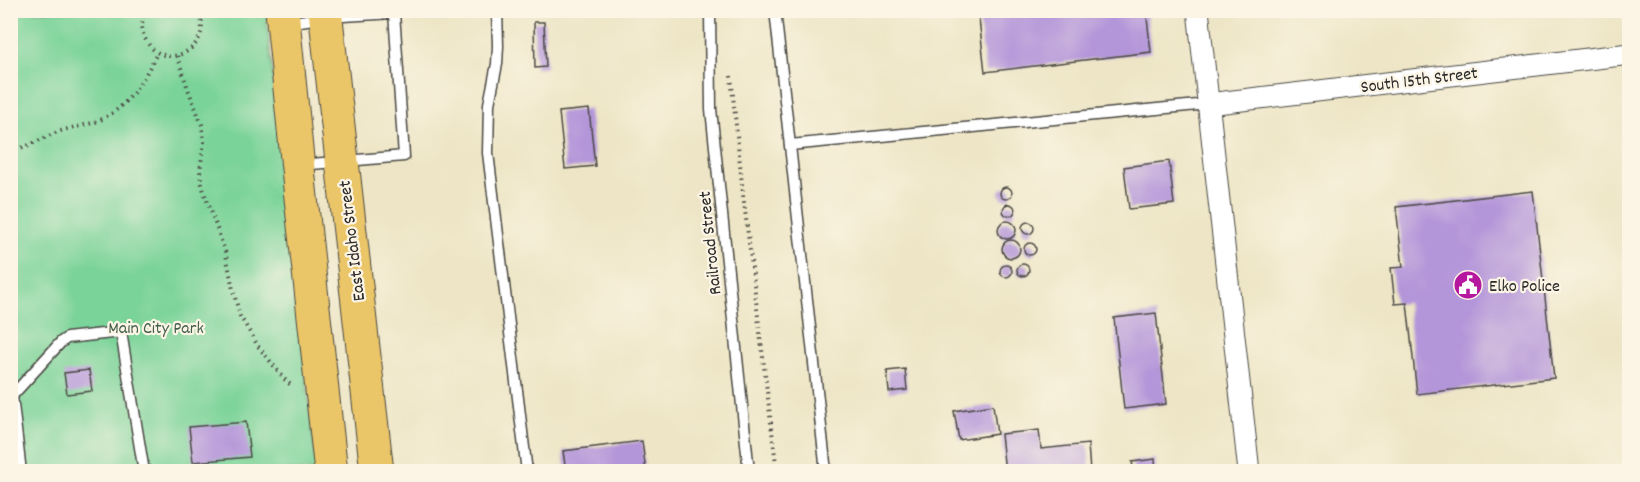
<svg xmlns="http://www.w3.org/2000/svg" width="1640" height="482" viewBox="0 0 1640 482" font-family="Dekko,sans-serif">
  <rect width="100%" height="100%" fill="#fcf5e5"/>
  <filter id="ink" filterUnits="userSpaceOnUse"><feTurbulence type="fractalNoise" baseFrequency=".0167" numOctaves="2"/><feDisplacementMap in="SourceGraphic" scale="12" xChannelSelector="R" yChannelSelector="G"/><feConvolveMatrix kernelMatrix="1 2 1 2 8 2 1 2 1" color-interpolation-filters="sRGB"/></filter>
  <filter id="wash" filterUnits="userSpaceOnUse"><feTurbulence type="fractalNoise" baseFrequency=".008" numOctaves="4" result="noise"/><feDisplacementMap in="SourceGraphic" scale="24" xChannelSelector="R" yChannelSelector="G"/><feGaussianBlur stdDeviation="1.35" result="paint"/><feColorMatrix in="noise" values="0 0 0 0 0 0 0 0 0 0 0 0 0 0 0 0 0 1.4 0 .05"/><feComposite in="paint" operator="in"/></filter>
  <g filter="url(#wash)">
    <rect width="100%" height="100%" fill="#ede5c5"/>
    <!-- green -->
    <polygon fill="#7ad399" stroke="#527f62" stroke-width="1.5" points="10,11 266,11 317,471 11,471"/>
    <g id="blocks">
      <!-- building -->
      <g fill="#b395d9">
        <polygon points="978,10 1146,10 1151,52 985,72"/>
        <polygon points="534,22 544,22 546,67 535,68"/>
        <polygon points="589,109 595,166 565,169 559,112"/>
        <polygon points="1169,161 1174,204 1129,209 1124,167"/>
        <circle cx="1006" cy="193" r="6"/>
        <polygon points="1533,191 1554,378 1417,394 1407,303 1395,304 1391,268 1403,267 1396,207"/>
        <circle cx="1009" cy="210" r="6"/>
        <circle cx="1007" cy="230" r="9"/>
        <circle cx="1028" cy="228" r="6"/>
        <circle cx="1011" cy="249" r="9"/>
        <circle cx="1030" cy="249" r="6"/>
        <circle cx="1023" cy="270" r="6"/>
        <circle cx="1006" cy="271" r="6"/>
        <polygon points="1156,313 1166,404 1124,409 1114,318"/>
        <polygon points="905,369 907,390 889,392 887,371"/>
        <polygon points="89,370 92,391 67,394 64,373"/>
        <polygon points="993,405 997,434 959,440 954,411"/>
        <polygon points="246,422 250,457 193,462 189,427"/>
        <polygon points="1039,430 1041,449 1088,444 1090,472 1005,472 1001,434"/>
        <polygon points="642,441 646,472 566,472 563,451"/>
        <polygon points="1155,459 1156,472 1134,472 1132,462"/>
      </g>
    </g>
  </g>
  <g filter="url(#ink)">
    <use href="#blocks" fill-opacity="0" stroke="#484742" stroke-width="1.5"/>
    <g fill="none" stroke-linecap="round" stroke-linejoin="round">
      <!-- lane casing -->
      <g stroke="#484742" stroke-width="13">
        <g id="lane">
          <polyline points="497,10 498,46 497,64 489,104 488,153 527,472"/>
          <polyline points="710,10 711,109 749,472"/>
          <polyline points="775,10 826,472"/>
          <polyline points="287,23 326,17 394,13 404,156 300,165"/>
          <polyline points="790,145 1208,104"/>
          <polyline points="12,396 21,472"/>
          <polyline points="10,398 61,342 67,338 121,332 144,472"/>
        </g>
      </g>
      <!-- street casing -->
      <g stroke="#484742" stroke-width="23">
        <g id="street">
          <polyline points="1198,10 1249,472"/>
          <polyline points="1208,104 1630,54"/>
        </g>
      </g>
      <!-- primary casing -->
      <g stroke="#484742" stroke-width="35">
        <g id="primary">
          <polyline points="282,10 301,198 331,472"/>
          <polyline points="325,10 377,472"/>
        </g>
      </g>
      <!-- path -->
      <g stroke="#484742" stroke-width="4" stroke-dasharray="1.5 4.5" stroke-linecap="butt">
        <path d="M 146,10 C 141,21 140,31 147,42 C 167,74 216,46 198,10"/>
        <polyline points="177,56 188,89 202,125 204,142 200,171 201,180 204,192 226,254 233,290 240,316 258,346 286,381 292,386"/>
        <polyline points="731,76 743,194 777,472"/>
        <path d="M 10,150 C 28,148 42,138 58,132 C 71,127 85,126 98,121 C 129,107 143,81 157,53"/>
      </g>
      <!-- lane -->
      <use href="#lane" stroke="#fff" stroke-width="10"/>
      <!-- street -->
      <use href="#street" stroke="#fff" stroke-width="21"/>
      <!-- primary -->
      <use href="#primary" stroke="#ebc669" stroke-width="33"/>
    </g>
  </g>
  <!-- icons -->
  <defs>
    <g id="civic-disc" transform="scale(1.5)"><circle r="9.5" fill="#b5179e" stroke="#fcf5e5"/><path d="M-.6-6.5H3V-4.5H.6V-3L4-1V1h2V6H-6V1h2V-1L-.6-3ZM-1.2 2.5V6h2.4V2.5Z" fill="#fff"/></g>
  </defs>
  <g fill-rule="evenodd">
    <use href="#civic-disc" x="1468" y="285"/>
  </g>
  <g text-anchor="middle" stroke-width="4.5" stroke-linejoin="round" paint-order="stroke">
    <!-- street labels -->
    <g font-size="18" fill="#2b2b2b" stroke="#fcf5e5">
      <text transform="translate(1419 79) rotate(-7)" y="6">South 15th Street</text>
      <text transform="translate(351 241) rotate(-97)" y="6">East Idaho Street</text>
      <text transform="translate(709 243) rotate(-96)" y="6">Railroad Street</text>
    </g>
    <!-- poi labels -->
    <g font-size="18" fill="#2b2b2b" stroke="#fcf5e5" text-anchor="start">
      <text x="1489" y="291">Elko Police</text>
    </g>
    <!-- park labels -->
    <g font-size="18" fill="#435d4c" stroke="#fcf5e5">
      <text x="156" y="333">Main City Park</text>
    </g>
  </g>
  <!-- margin -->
  <rect width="1640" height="482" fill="none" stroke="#fcf5e5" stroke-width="36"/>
</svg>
